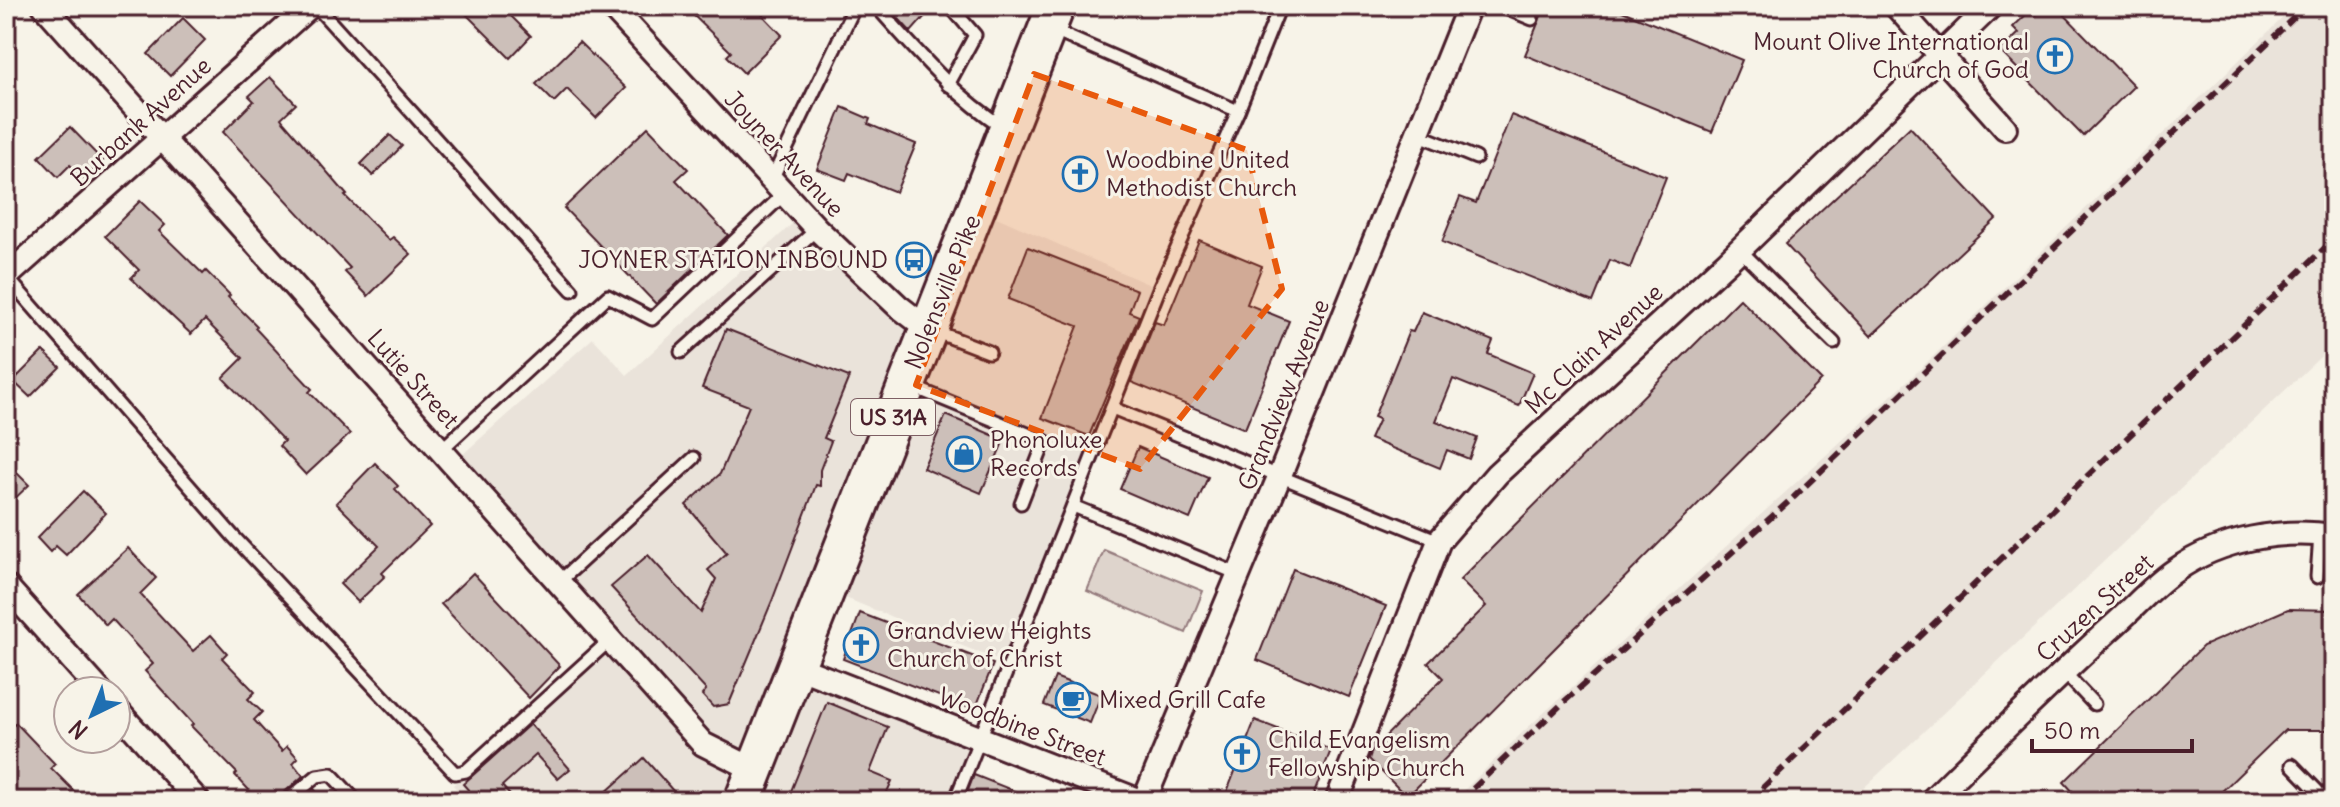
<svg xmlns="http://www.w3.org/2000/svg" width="2340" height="807" viewBox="0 0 2340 807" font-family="Delius,sans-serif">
  <rect width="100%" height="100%" fill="#f7f3e8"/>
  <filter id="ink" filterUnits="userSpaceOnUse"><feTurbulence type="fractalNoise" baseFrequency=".0125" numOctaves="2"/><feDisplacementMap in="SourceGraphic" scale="16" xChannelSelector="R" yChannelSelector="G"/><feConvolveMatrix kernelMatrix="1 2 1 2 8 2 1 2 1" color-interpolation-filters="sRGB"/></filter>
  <g filter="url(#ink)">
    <!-- built -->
    <g fill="#eae3da">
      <polygon points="2295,6 2334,6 2334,344 1850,801 1453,801 1523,732 1917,372"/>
      <polygon points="976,208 1159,289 1009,665 826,590 795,665 981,738 956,801 467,801 453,785 610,640 453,463 593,338 627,375 803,214 928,329"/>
      <polygon points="2334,418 2334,536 2320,534 2329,423"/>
    </g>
    <!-- green -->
    <polygon fill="#ded4cc" stroke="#947a7c" stroke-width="2" points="1104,550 1203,591 1186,633 1087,591"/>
    <!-- building -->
    <g fill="#ccbfb9" stroke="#4a1f2b" stroke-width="2">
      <polygon points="458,6 501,6 531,36 510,58"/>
      <polygon points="684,6 754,6 782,35 744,73 727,56 731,52"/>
      <polygon points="887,6 934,6 911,32"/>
      <polygon points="1545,6 1610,6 1742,60 1712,132 1525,55"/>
      <polygon points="2045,6 2056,6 2134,86 2083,136 2000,51 2019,33 2013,27 2031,10 2036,15"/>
      <polygon points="183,18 205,40 170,76 148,54"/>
      <polygon points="579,42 626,88 596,118 567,89 554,102 536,84"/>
      <polygon points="270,77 296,104 281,118 284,122 347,195 345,196 389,240 393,237 411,254 368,296 345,272 350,268 223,132 254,101 249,96"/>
      <polygon points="842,107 870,119 868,124 916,144 896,192 849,173 846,180 817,169"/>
      <polygon points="1511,115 1666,177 1630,268 1610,260 1593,302 1442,242 1460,197 1476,203"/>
      <polygon points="70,127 103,161 84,179 70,165 58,177 39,157"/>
      <polygon points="648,127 688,169 676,180 728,235 656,304 564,208"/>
      <polygon points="1910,127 1996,219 1871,336 1785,244"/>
      <polygon points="390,135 402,146 373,176 361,164"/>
      <polygon points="140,201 165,225 159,231 203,274 206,271 230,295 228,297 257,326 255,328 312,389 309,392 350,434 306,475 279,446 284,441 223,378 243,358 205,320 191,334 131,278 139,270 105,236"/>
      <polygon points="1199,240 1262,266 1247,304 1289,321 1245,429 1131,382 1155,322 1164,325"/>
      <polygon points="1028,247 1137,290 1129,312 1139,316 1089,436 1042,418 1078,326 1008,299"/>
      <polygon points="1740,299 1821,380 1407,797 1369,759 1372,750 1443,678 1428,663 1486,606 1460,580"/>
      <polygon points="1422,312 1493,341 1488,354 1533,373 1519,406 1453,379 1436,421 1477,438 1469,459 1447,450 1440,468 1370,439 1379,419 1374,417 1409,331 1413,332"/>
      <polygon points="726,329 849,377 824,438 831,441 820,470 820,486 816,485 772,601 729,704 713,707 702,695 706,690 611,587 648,555 701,613 716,579 708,570 727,553 686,505 720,474 749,406 702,388"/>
      <polygon points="43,351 60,367 30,397 13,381"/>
      <polygon points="946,415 1004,440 981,493 923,468"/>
      <polygon points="1138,447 1208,477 1190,519 1120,489"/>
      <polygon points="6,462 29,485 6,507"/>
      <polygon points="375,463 398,486 395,489 430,526 382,573 385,576 358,602 340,584 379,546 336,503"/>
      <polygon points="83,491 106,513 66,555 56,546 50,552 37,538"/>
      <polygon points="128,548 156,578 140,594 193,651 211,635 227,653 222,658 255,692 248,699 262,712 254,720 282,751 287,746 298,758 293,763 303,776 282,794 279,801 259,801 235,775 237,773 191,726 193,724 145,671 153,664 112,619 106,625 78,594"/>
      <polygon points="1293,569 1386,606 1349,697 1257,660"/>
      <polygon points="473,573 560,666 529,698 441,604"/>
      <polygon points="2288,609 2334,610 2334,730 2285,730 2212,801 2149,801 2138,790 2127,801 2102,801 2074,793 2064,782 2203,646"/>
      <polygon points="860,613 993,664 975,710 843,659"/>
      <polygon points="1055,677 1101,695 1090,723 1044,705"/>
      <polygon points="827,702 888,727 870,772 892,781 883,801 787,801"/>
      <polygon points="1255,720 1331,750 1311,801 1236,801 1225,797"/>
      <polygon points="16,723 55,764 51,768 84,801 6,801 6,732"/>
      <polygon points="530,724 570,769 558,779 536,755 502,786 515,801 478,801 463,784"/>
      <polygon points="644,758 682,801 596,801 632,769"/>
      <polygon points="974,775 1037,800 1036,801 964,801"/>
      <polygon points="314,789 324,801 300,801"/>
    </g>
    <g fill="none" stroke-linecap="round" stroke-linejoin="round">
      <!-- lane casing -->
      <g stroke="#4a1f2b" stroke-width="17">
        <g id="lane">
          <polyline points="316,6 572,290"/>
          <path d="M 876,6 C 916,50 953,95 1003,127"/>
          <polyline points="1500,6 1532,19"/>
          <polyline points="1052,30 1238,111"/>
          <polyline points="948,85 975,35 950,6"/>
          <polyline points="1417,134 1476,158"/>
          <polyline points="771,181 855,6"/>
          <polyline points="1740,250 1834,343"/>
          <polyline points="6,276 233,536 455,773 466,771 610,640"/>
          <polyline points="932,330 989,352"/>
          <polyline points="681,352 817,229"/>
          <polyline points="911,386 1045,441 1021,503"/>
          <polyline points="1112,408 1439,541"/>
          <polyline points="441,450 608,296 652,319 784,194"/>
          <polyline points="1073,506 1238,574"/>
          <polyline points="2317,577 2320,534"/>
          <polyline points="559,582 694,458"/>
          <polyline points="2063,671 2094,704"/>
          <polyline points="2292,765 2327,801"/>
          <polyline points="287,801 317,776 331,774 356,801"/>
          <polyline points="955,801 1159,289 1238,111 1280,6"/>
        </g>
      </g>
      <!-- street casing -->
      <g stroke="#4a1f2b" stroke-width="28">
        <g id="street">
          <polyline points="44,6 703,744 755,770"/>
          <polyline points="611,6 817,229 898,306 928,329"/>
          <polyline points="1896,6 2005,128"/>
          <polyline points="6,277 310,6"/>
          <polyline points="6,586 100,691"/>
          <polyline points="795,666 1140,801"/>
          <polyline points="116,709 198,801"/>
          <polyline points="1144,801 1280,475 1469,6"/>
          <polyline points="1337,801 1439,541 1497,474 1728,261 1991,6"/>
          <path d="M 1931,801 C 1991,742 2050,683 2112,627 C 2133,609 2153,585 2176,570 C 2220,539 2282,528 2334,536"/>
        </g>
      </g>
      <!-- primary casing -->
      <g stroke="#4a1f2b" stroke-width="42">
        <polyline id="primary" points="743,801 1056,6"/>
      </g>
      <!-- lane -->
      <use href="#lane" stroke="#f7f3e8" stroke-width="11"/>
      <!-- street -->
      <use href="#street" stroke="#f7f3e8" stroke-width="22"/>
      <!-- primary -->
      <use href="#primary" stroke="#f7f3e8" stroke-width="36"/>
      <!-- rail -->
      <g stroke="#4a1f2b" stroke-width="6" stroke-dasharray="12 6" stroke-linecap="butt">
        <polyline points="1460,801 1565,701 1794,497 2306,6"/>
        <polyline points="1749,801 2334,239"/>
      </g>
    </g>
  </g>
  <!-- marked area -->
  <path fill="#e8590c" fill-opacity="0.2" stroke="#e8590c" stroke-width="6" stroke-dasharray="16 10" stroke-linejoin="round" d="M 1034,74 L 1247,150 L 1282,289 L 1140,469 L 916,385 Z"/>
  <!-- icons -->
  <defs>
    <g id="church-ring" transform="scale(1.8)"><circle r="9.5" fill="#f7f3e8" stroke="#1f6fb2" stroke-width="1.5"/><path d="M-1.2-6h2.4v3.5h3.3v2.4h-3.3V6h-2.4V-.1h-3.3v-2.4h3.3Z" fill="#1f6fb2"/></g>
    <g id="bus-ring" transform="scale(1.8)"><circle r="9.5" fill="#f7f3e8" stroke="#1f6fb2" stroke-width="1.5"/><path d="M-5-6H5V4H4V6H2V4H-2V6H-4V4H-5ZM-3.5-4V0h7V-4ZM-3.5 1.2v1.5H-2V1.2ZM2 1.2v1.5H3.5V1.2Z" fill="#1f6fb2"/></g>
    <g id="shop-ring" transform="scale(1.8)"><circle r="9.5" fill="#f7f3e8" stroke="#1f6fb2" stroke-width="1.5"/><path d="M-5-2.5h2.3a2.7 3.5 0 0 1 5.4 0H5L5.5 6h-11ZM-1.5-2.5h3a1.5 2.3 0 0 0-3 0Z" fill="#1f6fb2"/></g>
    <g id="cafe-ring" transform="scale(1.8)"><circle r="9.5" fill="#f7f3e8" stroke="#1f6fb2" stroke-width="1.5"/><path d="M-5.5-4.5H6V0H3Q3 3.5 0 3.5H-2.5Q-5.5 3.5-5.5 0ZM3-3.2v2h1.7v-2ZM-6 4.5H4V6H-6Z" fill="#1f6fb2"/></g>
  </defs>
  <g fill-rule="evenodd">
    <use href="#church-ring" x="2055" y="56"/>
    <use href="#church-ring" x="1080" y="174"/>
    <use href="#bus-ring" x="914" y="260"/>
    <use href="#shop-ring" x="964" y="454"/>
    <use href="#church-ring" x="861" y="645"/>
    <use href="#cafe-ring" x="1073" y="700"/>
    <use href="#church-ring" x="1242" y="754"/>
  </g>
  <g text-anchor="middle" stroke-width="6" stroke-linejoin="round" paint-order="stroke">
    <!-- shield labels -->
    <rect fill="#f7f3e8" stroke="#7e5f64" stroke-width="2" x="851" y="399" width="84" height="36" rx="6"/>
    <g font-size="22" font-weight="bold" fill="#4a1f2b">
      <text x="893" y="425">US 31A</text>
    </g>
    <!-- poi labels -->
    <g font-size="24" fill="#4a1f2b" stroke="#f7f3e8" text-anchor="start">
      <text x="2029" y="50" text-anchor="end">Mount Olive International<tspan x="2029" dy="28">Church of God</tspan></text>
      <text x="1106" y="168">Woodbine United<tspan x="1106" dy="28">Methodist Church</tspan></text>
      <text x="888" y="268" text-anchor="end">JOYNER STATION INBOUND</text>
      <text x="990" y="448">Phonoluxe<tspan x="990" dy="28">Records</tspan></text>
      <text x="887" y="639">Grandview Heights<tspan x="887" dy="28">Church of Christ</tspan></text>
      <text x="1099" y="708">Mixed Grill Cafe</text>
      <text x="1268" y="748">Child Evangelism<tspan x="1268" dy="28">Fellowship Church</tspan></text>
    </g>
    <!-- street labels -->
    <g font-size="24" fill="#4a1f2b" stroke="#f7f3e8">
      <text transform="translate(141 122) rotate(-42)" y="8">Burbank Avenue</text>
      <text transform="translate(784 154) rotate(47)" y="8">Joyner Avenue</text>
      <text transform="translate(943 292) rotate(-68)" y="8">Nolensville Pike</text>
      <text transform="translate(1594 349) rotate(-43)" y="8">Mc Clain Avenue</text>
      <text transform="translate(413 379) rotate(48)" y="8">Lutie Street</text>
      <text transform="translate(1284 395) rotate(-68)" y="8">Grandview Avenue</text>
      <text transform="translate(2095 608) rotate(-42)" y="8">Cruzen Street</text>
      <text transform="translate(1022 727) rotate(21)" y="8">Woodbine Street</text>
    </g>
  </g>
  <!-- margin -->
  <rect width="2340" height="807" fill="none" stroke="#f7f3e8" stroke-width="32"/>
  <rect x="16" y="16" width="2308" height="775" fill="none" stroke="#4a1f2b" stroke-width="3" filter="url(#ink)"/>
  <!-- north arrow -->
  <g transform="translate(92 715) rotate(223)"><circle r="38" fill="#f7f3e8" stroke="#b29e9c" stroke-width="2"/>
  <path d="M0-6L14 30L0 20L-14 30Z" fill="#1f6fb2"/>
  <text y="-12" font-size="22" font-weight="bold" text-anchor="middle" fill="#4a1f2b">N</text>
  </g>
  <!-- scale -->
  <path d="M2032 739v12h160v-12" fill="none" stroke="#4a1f2b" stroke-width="4"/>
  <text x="2044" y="739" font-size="24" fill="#4a1f2b" stroke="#f7f3e8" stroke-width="6" paint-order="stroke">50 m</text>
</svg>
